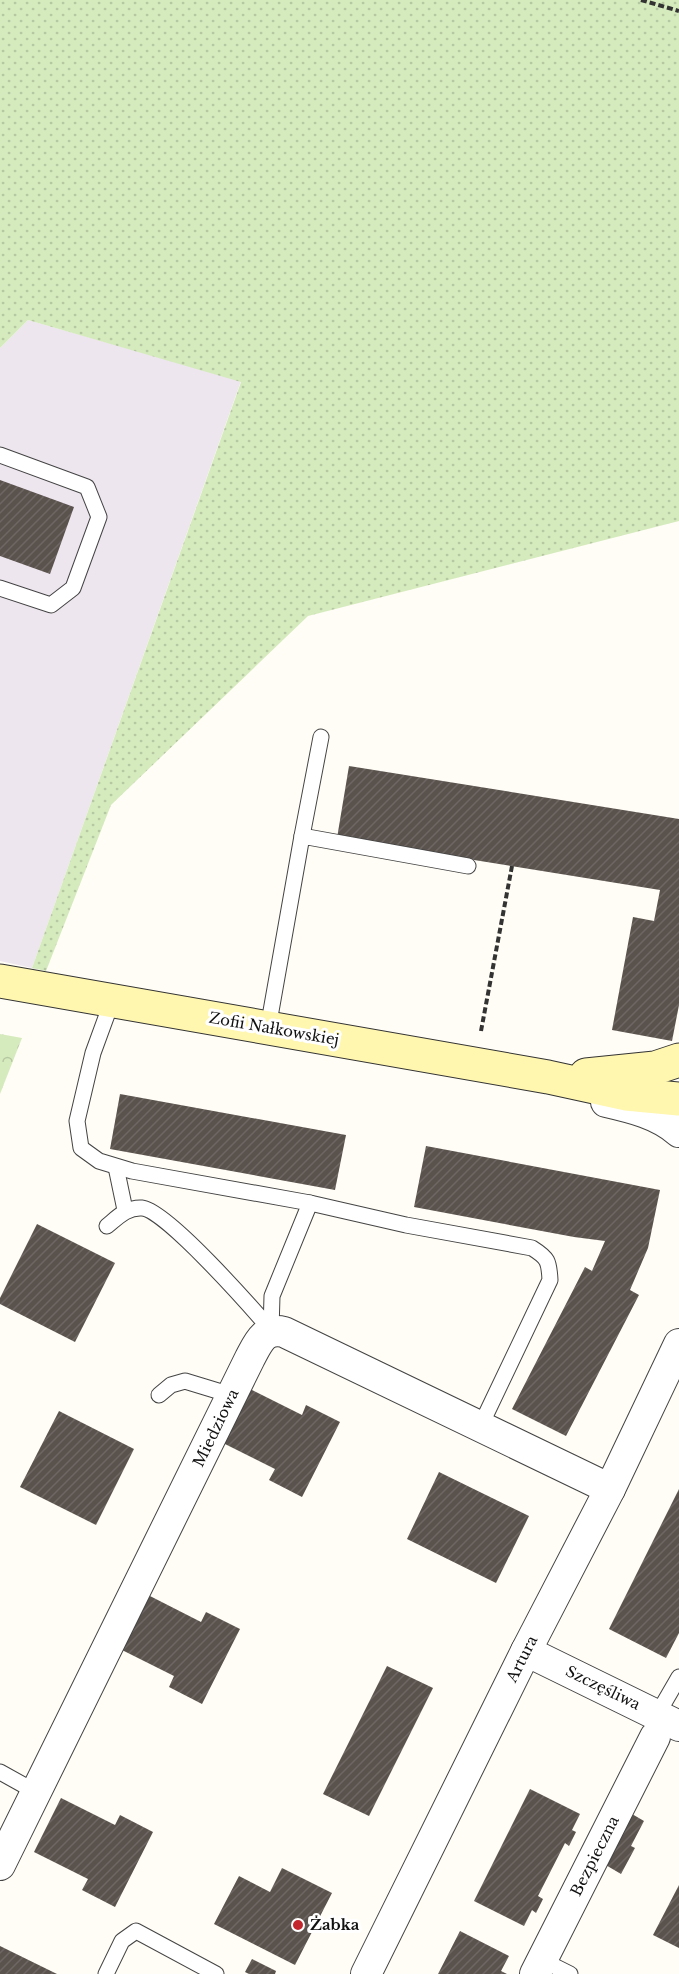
<svg xmlns="http://www.w3.org/2000/svg" width="679" height="1974" viewBox="0 0 679 1974" font-family="'Libre Baskerville',serif">
  <defs>
    <pattern id="grass-dots" width="8" height="8" patternUnits="userSpaceOnUse" patternTransform="scale(1.5)"><rect width="8" height="8" fill="#d5ebbd"/><path d="M2 2h.1M6 6h.1" fill="none" stroke="#b6c8a1" stroke-width="1.8" stroke-linecap="round"/></pattern>
    <pattern id="park-crowns" width="20" height="18" patternUnits="userSpaceOnUse" patternTransform="scale(1.5)"><rect width="20" height="18" fill="#d5ebbd"/><path d="M2 6a3 3 0 1 1 6 0M12 15a3 3 0 1 1 6 0" fill="none" stroke="#b6c8a1"/></pattern>
    <pattern id="building-hatch" width="6" height="6" patternUnits="userSpaceOnUse" patternTransform="scale(1.5)"><rect width="6" height="6" fill="#5a524d"/><path d="M-1 1l2-2M0 6l6-6M5 7l2-2" fill="none" stroke="#6d6662"/></pattern>
  </defs>
  <rect width="100%" height="100%" fill="#fffdf5"/>
  <!-- industrial -->
  <polygon fill="#eee6ef" points="28,320 241,381 32,968 0,961 0,348"/>
  <!-- grass -->
  <polygon fill="url(#grass-dots)" points="0,0 679,0 679,521 308,616 111,805 46,971 32,968 241,382 28,320 0,348"/>
  <!-- park -->
  <polygon fill="url(#park-crowns)" points="0,1034 22,1038 0,1094"/>
  <!-- building -->
  <g fill="url(#building-hatch)">
    <polygon points="0,480 74,507 50,574 0,556"/>
    <polygon points="349,766 679,819 679,1005 672,1041 612,1030 633,917 654,921 660,890 337,838"/>
    <polygon points="120,1094 346,1135 335,1190 110,1149"/>
    <polygon points="426,1146 660,1190 648,1248 630,1290 639,1295 566,1436 512,1409 585,1267 592,1271 605,1241 574,1237 414,1207"/>
    <polygon points="37,1224 115,1263 75,1342 0,1304 0,1298"/>
    <polygon points="248,1388 302,1415 306,1405 340,1422 302,1497 269,1480 275,1469 221,1442"/>
    <polygon points="59,1411 134,1449 96,1525 20,1487"/>
    <polygon points="439,1472 529,1516 496,1583 407,1539"/>
    <polygon points="679,1489 679,1633 666,1658 609,1629"/>
    <polygon points="148,1595 201,1622 206,1612 240,1629 202,1704 169,1687 174,1676 120,1649"/>
    <polygon points="387,1666 433,1688 369,1816 323,1794"/>
    <polygon points="530,1789 580,1814 572,1830 576,1832 569,1846 565,1843 538,1896 543,1899 536,1913 532,1910 524,1926 474,1901"/>
    <polygon points="61,1798 115,1825 120,1815 153,1832 115,1907 82,1890 88,1879 34,1852"/>
    <polygon points="632,1814 644,1821 631,1846 635,1848 621,1874 604,1864"/>
    <polygon points="282,1868 332,1893 295,1965 214,1924 239,1876 270,1892"/>
    <polygon points="679,1885 679,1948 653,1935"/>
    <polygon points="460,1931 509,1956 501,1971 507,1974 438,1974"/>
    <polygon points="0,1946 57,1974 0,1974"/>
    <polygon points="252,1959 276,1971 275,1974 249,1974 245,1972"/>
  </g>
  <g fill="none" stroke-linecap="round" stroke-linejoin="round">
    <!-- lane casing -->
    <g stroke="#444" stroke-width="17">
      <g id="lane">
        <polyline points="0,455 87,487 99,517 73,588 51,605 0,588"/>
        <polyline points="302,836 321,737"/>
        <polyline points="112,1001 93,1053 77,1121 81,1148 99,1161 132,1171 310,1203 272,1296 271,1330"/>
        <polyline points="268,1028 302,836 468,866"/>
        <polyline points="116,1167 125,1210"/>
        <path d="M 310,1203 L 406,1225 L 532,1248 C 548,1258 549,1261 550,1280 L 480,1427"/>
        <path d="M 107,1226 C 118,1217 127,1207 142,1208 C 166,1210 252,1308 271,1330"/>
        <polyline points="159,1395 171,1385 185,1381 231,1395"/>
        <polyline points="657,1715 679,1677"/>
        <polyline points="0,1772 36,1792"/>
        <polyline points="542,1960 570,1974"/>
        <polyline points="106,1974 122,1941 136,1931 216,1974"/>
      </g>
    </g>
    <!-- street casing -->
    <g stroke="#444" stroke-width="32">
      <g id="street">
        <path d="M 606,1102 C 632,1108 658,1114 679,1132"/>
        <polyline points="526,1651 679,1726"/>
        <path d="M 0,1865 L 250,1358 C 258,1343 264,1327 284,1332 L 610,1489"/>
        <polyline points="366,1974 526,1651 610,1489 679,1344"/>
        <polyline points="535,1974 655,1737"/>
      </g>
    </g>
    <!-- secondary casing -->
    <g stroke="#333" stroke-width="35">
      <g id="secondary">
        <polyline points="0,981 548,1077 626,1094 679,1099"/>
        <polyline points="586,1075 655,1068 679,1060"/>
      </g>
    </g>
    <!-- path -->
    <g stroke="#333" stroke-width="4" stroke-dasharray="6 3" stroke-linecap="butt">
      <polyline points="641,0 679,11"/>
      <polyline points="481,1031 512,866"/>
    </g>
    <!-- lane -->
    <use href="#lane" stroke="#fff" stroke-width="15"/>
    <!-- street -->
    <use href="#street" stroke="#fff" stroke-width="30"/>
    <!-- secondary -->
    <use href="#secondary" stroke="#fff6b0" stroke-width="33"/>
  </g>
  <!-- markers -->
  <circle fill="#c4262e" stroke="#fff" stroke-width="2" cx="298" cy="1925" r="6"/>
  <g text-anchor="middle" stroke-width="6" stroke-linejoin="round" paint-order="stroke">
    <!-- street labels -->
    <g font-size="15" fill="#111" stroke="#fff">
      <text transform="translate(274 1029) rotate(10)" y="5">Zofii Nałkowskiej</text>
      <text transform="translate(216 1428) rotate(-64)" y="5">Miedziowa</text>
      <text transform="translate(522 1659) rotate(-63)" y="5">Artura</text>
      <text transform="translate(603 1688) rotate(26)" y="5">Szczęśliwa</text>
      <text transform="translate(595 1856) rotate(-63)" y="5">Bezpieczna</text>
    </g>
    <!-- poi labels -->
    <g font-size="15" font-weight="bold" fill="#111" stroke="#fff" text-anchor="start">
      <text x="310" y="1930">Żabka</text>
    </g>
  </g>
</svg>
